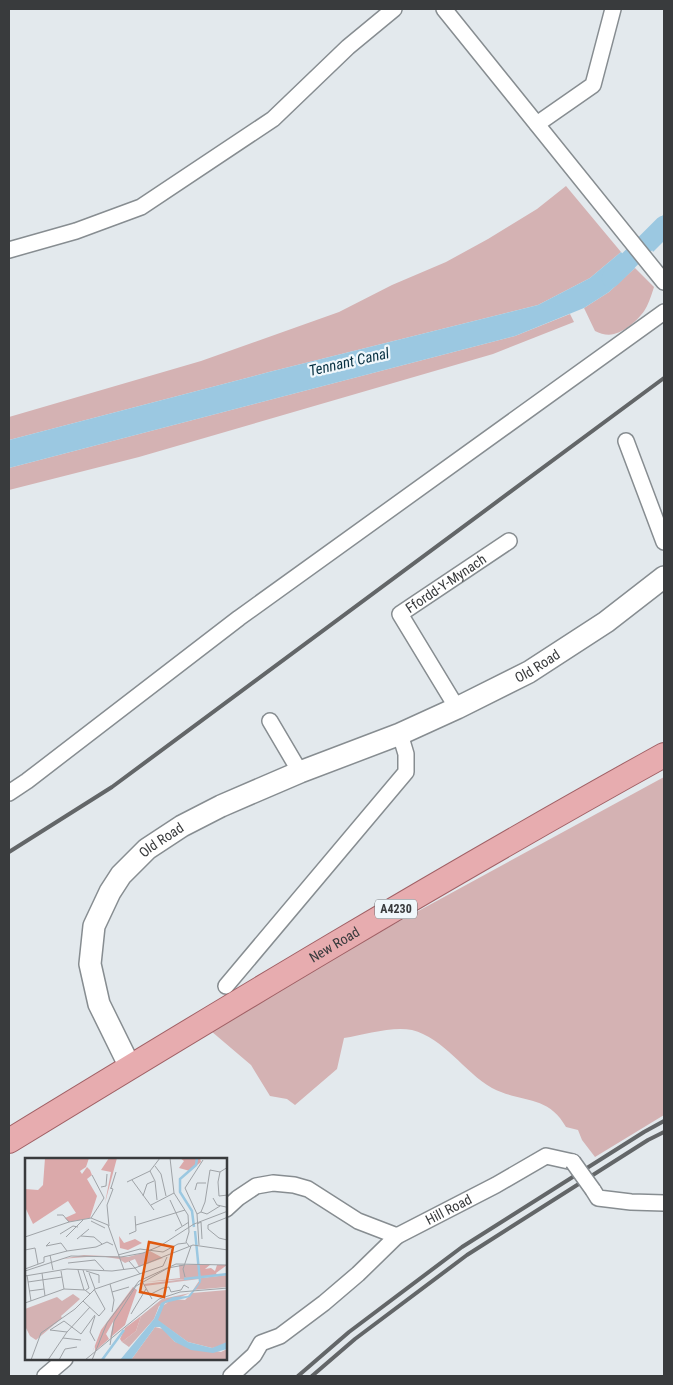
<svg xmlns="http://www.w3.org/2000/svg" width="673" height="1385" viewBox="0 0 673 1385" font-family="'Roboto Condensed',sans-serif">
  <rect width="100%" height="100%" fill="#e3e9ed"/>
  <!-- green -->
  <g fill="#d4b2b3">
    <polygon points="566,186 621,252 590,278 538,305 269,372 9,440 9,417 201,361 339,312 392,285 446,262 488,239 537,209"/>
    <path d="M 635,268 L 654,287 C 652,293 650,300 647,306 C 642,317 626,331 614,334 C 608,336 601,334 595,331 L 584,308 L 609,292 Z"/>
    <polygon points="570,314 574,322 493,354 139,457 9,490 9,468 515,336"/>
    <path d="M 664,777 L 664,1115 L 595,1157 L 582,1140 L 578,1130 L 566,1127 C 548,1094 520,1103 492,1088 C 464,1072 444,1038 412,1030 C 392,1026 364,1035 344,1038 L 337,1069 L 295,1105 L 287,1099 L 270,1096 L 251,1065 L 211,1031 L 334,957 Z"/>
  </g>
  <!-- water -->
  <g fill="#9bc8e1">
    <polygon points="664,214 664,241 653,252 644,235"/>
    <polygon points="621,252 635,268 609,292 584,308 515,336 9,468 9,440 269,372 538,305 590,278"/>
  </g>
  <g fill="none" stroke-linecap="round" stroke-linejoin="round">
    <!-- canal -->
    <polyline stroke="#9bc8e1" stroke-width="19" points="611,278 664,225"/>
    <!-- street casing -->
    <g stroke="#878d91" stroke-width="18">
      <g id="street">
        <polyline points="444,9 664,282"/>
        <polyline points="537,124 593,85 613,9"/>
        <polyline points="9,250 76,231 141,207 273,119 348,47 394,9"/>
        <polyline points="626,441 664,542"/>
        <path id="s1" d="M 457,708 L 400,614 L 509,541"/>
        <polyline points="270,721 300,772"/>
        <polyline points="9,793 27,781 239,618 664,312"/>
        <polyline points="226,986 406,772 406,754 400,734"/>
        <polyline points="593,1190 598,1198 631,1202 664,1203"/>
        <path id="s2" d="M 226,1209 L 238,1198 L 256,1186 L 273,1183 L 294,1185 L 308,1189 L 358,1221 L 397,1236 L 496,1185 L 546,1156 L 573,1162"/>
        <polyline points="45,1376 65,1359"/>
        <polyline points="231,1376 254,1355 261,1343 280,1336 324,1303 358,1274 397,1236"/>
      </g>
    </g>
    <!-- secondary casing -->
    <g stroke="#878d91" stroke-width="24">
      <g id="secondary">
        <path id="s3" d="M 130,1067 L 99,1004 L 90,964 L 94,926 L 110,892 L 121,875 L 147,849 L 182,826 L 221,806 L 300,772 L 400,734 L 457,708 L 529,672 L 606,622 L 664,577"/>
      </g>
    </g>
    <!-- primary casing -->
    <g stroke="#a06065" stroke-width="26">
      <g id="primary">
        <path id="s4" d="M 9,1141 C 225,1009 442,878 664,755"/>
      </g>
    </g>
    <!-- street -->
    <use href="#street" stroke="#fff" stroke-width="15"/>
    <!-- secondary -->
    <use href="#secondary" stroke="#fff" stroke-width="21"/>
    <!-- primary -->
    <use href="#primary" stroke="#e7acaf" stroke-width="24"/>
    <!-- rail -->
    <g stroke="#636668" stroke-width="4">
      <polyline points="9,852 112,787 664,378"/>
      <polyline points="298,1376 349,1332 462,1247 644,1132 664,1121"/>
      <polyline points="312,1376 355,1339 467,1255 648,1140 664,1132"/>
    </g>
    <!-- street-bridge casing -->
    <g stroke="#878d91" stroke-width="18" stroke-linecap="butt">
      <polyline id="street-bridge" points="573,1162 593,1190"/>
    </g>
    <!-- street-bridge -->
    <use href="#street-bridge" stroke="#fff" stroke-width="15"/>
  </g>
  <g text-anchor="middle" stroke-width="4.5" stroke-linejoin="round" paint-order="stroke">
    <!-- shield labels -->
    <rect fill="#f0f7fb" stroke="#707376" stroke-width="1" x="375" y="899.5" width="42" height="19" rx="4"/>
    <g font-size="12" font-weight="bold" fill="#393b3d">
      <text x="396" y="913">A4230</text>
    </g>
    <!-- street labels -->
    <g font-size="14" fill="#393b3d" stroke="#f0f7fb">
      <text dy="5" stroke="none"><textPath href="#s1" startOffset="165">Ffordd-Y-Mynach</textPath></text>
      <text dy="5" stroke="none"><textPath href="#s3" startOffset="676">Old Road</textPath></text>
      <text dy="5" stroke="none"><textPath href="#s3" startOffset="261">Old Road</textPath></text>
      <text dy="5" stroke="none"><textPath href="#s4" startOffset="380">New Road</textPath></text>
      <text dy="5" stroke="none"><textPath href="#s2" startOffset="250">Hill Road</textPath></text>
    </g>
    <!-- water labels -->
    <g font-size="15" font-style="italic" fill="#073041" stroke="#f0f7fb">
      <text transform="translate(349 362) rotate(-13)" y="5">Tennant Canal</text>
    </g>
  </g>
  <!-- overview -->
  <g transform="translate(25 1158)">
    <rect width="202" height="202" fill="#e3e9ed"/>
    <path d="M 125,93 L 138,100 L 114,109 L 110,101 L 100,105 L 94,101 L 74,98 L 36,101 L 59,97 L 103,99 ZM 154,107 L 173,107 L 174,121 L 120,128 L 119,126 L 160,121 L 121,124 L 155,120 ZM 202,117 L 202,129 L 168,132 L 176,120 ZM 202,132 L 202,184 L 193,189 L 187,190 L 163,184 L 132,162 L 136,149 L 148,141 L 160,142 L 167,135 ZM 165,135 L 134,148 L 129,161 L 104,189 L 97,184 L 111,173 L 116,158 L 137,141 ZM 48,136 L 55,141 L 36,158 L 37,160 L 11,182 L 5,178 L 0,168 L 0,151 L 32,139 L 37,143 ZM 130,169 L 138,171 L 150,184 L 196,194 L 202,191 L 203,202 L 106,202 Z" fill="#d4b2b3"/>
    <path d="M 20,0 L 64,0 L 61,9 L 55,13 L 57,16 L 62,9 L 65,12 L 67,17 L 62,21 L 72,38 L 65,60 L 44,64 L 40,60 L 51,55 L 43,43 L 8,66 L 0,49 L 0,31 L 13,32 L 18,27 ZM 84,0 L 92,0 L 80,45 L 86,14 L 76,12 ZM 155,0 L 175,0 L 176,4 L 165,13 L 154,10 L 159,3 ZM 94,78 L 99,85 L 110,81 L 117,85 L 103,92 L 95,90 ZM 160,106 L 186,106 L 180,111 L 186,110 L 190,113 L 192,107 L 202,107 L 191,115 L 192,117 L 174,119 L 172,107 ZM 108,129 L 112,132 L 100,167 L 85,180 L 89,162 L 81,176 L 84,181 L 70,193 L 70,188 L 67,195 L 76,172 ZM 116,158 L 111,173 L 97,184 L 95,181 L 100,170 Z" fill="#dba9aa"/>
    <path d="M 174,120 L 176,124 L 165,139 L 140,145 L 133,162 L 163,184 L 187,190 L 202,184 L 202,191 L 188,195 L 166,192 L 150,184 L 135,169 L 130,169 L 106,202 L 95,202 L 129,161 L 136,145 L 148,139 L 163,138 L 174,125 Z" fill="#9bc8e1"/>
    <path fill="none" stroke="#9bc8e1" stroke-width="2.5" d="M 169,69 L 167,53 L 155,34 L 155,21 L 171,7 L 172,0M 170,73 L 175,123M 159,121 L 203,116M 77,202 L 99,172"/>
    <path fill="none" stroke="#9fa3a7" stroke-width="1" d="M 145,0 L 149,35 L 163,57 L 164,74 L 161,84 L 164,88M 130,8 L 136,16 L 141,38M 203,9 L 195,14 L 193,24 L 194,38 L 203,37M 125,13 L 130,23 L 132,42M 107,22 L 129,52M 102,24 L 125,13 L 135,0M 76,29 L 81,28 L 82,16M 86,30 L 91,14M 170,32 L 172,25 L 181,25M 118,38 L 122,26 L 129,23M 188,40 L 192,47 L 201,49M 145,42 L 157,68M 126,47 L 149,35M 176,54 L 182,56 L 195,48M 172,56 L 176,54 L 180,44 L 185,12 L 195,14M 32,57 L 38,57 L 44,64M 66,60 L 83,67 L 99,112M 66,60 L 79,40 L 67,17M 66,63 L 80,70M 172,66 L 176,64 L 177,81M 111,67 L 160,52M 84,68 L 82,47 L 88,31 L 85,30M 150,73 L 164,64M 35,76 L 48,68 L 53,69M 104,76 L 111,73 L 110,58M 56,78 L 69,79 L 77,86M 0,79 L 44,64 L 66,60M 41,79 L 58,62M 52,81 L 64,71M 202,82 L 194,80 L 183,71 L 183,67 L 203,59M 25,84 L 21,88 L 36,85 L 42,93M 174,87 L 172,56 L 160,30 L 178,2M 0,92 L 10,90 L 13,106M 25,97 L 28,112M 93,97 L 115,91 L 138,94 L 153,86 L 161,85M 104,103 L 115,116M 43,105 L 70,102 L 79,112M 0,111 L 19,104 L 19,99 L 42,93 L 71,89 L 82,84 L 88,87M 53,112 L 59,132M 58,112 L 64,130 L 61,132M 0,113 L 46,98 L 96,99 L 118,95 L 135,88 L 169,66 L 203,53M 36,113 L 39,131M 61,113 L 74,117 L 74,125M 17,115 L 20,138M 64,115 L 70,131M 2,117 L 6,143M 0,118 L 42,111 L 87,113 L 110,110 L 168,87 L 203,92M 160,119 L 158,111 L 166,88M 117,123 L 127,141M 3,124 L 37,119M 85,126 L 89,142 L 87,154M 4,133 L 19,131M 87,134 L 104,129M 124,137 L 138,130 L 144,129 L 146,134 L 156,132 L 159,127 L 164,130M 58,143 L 74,158 L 80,151 L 69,131M 0,145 L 39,131 L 60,132 L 65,136M 106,156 L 121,131M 70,158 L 65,174 L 70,183M 25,172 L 39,163 L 56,176 L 70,157M 25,172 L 42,174M 38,180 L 56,182M 85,187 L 89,163 L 111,128 L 143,110 L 159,107M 6,202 L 16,175 L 50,151 L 70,131 L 138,108 L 142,99M 23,202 L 42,174 L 65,149M 34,202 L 40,191 L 52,189M 60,202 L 134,141 L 155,134 L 203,130M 67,202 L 82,165 L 114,123 L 151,106 L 203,107"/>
    <path fill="#df580e" fill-opacity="0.15" stroke="#df580e" stroke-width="2.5" d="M 124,84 L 148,89 L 139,139 L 115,134 Z"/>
    <rect width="202" height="202" fill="none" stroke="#393b3d" stroke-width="2.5"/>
  </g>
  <!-- border -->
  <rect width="673" height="1385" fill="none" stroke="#393b3d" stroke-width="20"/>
</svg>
